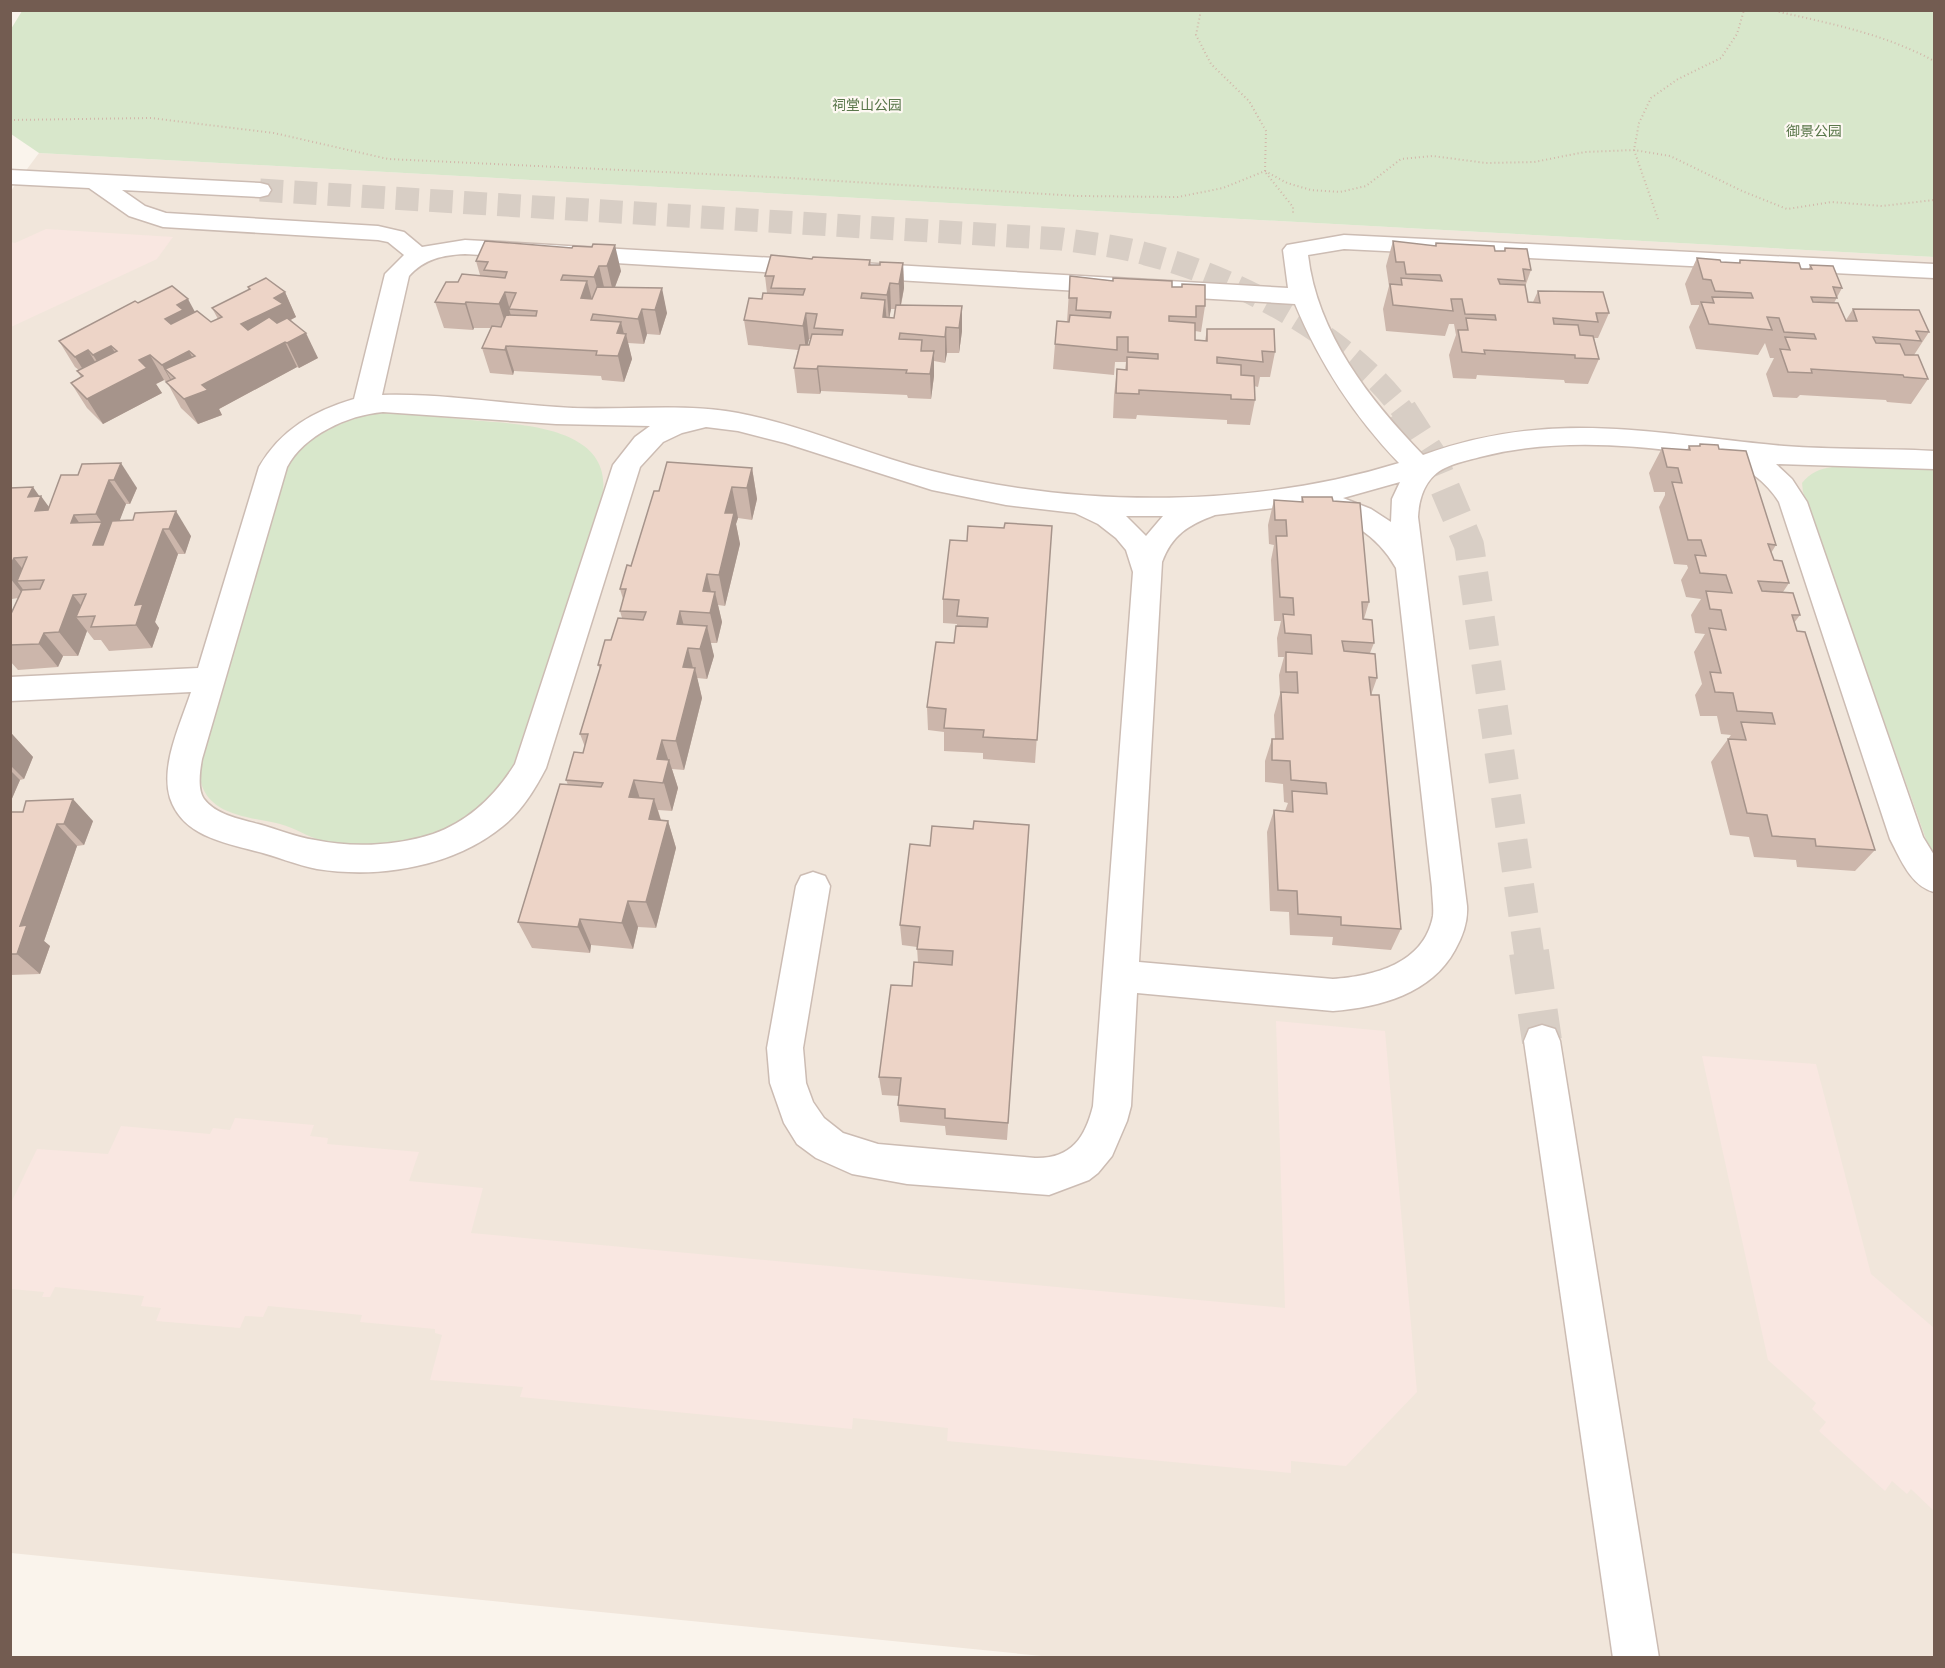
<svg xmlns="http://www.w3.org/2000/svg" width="1945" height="1668" viewBox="0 0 1945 1668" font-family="'IBM Plex Sans','Noto Sans SC',sans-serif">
  <rect width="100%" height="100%" fill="#faf4ec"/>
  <!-- residential -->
  <polygon fill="#f1e6db" points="39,153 1934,257 1934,1657 1052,1657 11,1553 10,192"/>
  <!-- commercial -->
  <g fill="#f9e7e1">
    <polygon points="46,229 173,237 157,259 11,327 11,242 15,243"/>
    <polygon points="1276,1021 1385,1031 1417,1392 1346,1466 1291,1461 1291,1473 947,1441 948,1428 853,1418 852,1429 520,1397 523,1387 430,1380 442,1335 435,1333 435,1329 360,1322 362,1315 268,1306 263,1317 245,1316 240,1328 156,1321 161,1308 141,1306 144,1296 55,1287 50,1297 42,1297 44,1292 11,1289 11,1203 37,1149 108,1154 121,1126 210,1134 213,1128 230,1130 235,1118 314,1125 310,1136 328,1138 327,1144 419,1152 409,1181 483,1188 471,1233 1285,1308"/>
    <polygon points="1702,1056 1816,1064 1871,1274 1934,1328 1934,1511 1911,1489 1907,1494 1892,1481 1885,1491 1819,1431 1826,1422 1812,1409 1816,1403 1768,1360"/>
  </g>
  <!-- green -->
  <g fill="#d8e7cb">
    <polygon points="22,11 1934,11 1934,257 39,153 11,134 11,29"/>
    <path d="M 377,412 C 408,413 439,417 469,420 C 515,424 611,425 603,492 L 514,763 C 508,777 501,790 490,802 C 453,840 373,853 323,841 C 308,837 295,828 280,824 C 251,817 205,816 200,777 C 199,770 201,761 202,754 L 286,466 C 308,436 341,421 377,412 Z"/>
    <path d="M 1833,467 L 1934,469 L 1934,855 L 1928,845 L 1803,492 L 1802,483 C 1811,472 1819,469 1833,467 Z"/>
  </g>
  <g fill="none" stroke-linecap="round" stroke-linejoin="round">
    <!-- minor-tunnel-far2 -->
    <path stroke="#d8cec5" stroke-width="23" stroke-dasharray="23 11" stroke-linecap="butt" d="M 260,190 L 1061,239 C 1089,243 1118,246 1146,254 C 1236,277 1347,335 1403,411"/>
    <!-- minor-tunnel-far1 -->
    <polyline stroke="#d8cec5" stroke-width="30" stroke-dasharray="30 15" stroke-linecap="butt" points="1402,410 1431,455 1469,545 1529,953"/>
    <!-- minor-tunnel -->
    <polyline stroke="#d8cec5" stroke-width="40" stroke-dasharray="40 20" stroke-linecap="butt" points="1529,952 1542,1041"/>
    <!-- minor casing -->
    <g stroke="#ccbcb3" stroke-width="3">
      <g id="minor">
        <path d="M 10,170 L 260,183 L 268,185 L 271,190 L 268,195 L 260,197 L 122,190 L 145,206 L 166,213 L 378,226 L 404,232 L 422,247 L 465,240 L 1288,288 L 1283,250 L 1287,245 L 1344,235 L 1934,264 L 1934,278 L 1344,249 L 1308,255 C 1317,334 1370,400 1423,455 C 1554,408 1652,434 1784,446 C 1834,450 1884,448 1934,451 L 1934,469 L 1776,464 L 1792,479 L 1807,502 L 1923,837 L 1934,855 L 1934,892 C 1911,886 1901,860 1890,839 L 1779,502 C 1767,482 1744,466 1724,457 C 1713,452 1695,453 1683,452 C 1615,443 1547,440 1480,457 C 1469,460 1455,463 1445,468 C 1426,477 1419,497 1418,517 L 1467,906 C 1468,921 1463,936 1455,950 C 1431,994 1380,1007 1333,1011 L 1137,993 L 1131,1106 L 1127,1121 L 1112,1156 L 1098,1173 L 1089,1180 L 1049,1195 L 907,1184 L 852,1174 L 816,1158 L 797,1144 L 784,1123 L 770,1083 L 767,1048 L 796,886 L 801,876 L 813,872 L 825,876 L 830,886 L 803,1048 L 806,1083 L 813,1102 L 824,1118 L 843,1133 L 878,1144 L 1035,1158 C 1071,1159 1085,1138 1093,1106 L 1133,572 L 1126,550 L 1116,538 L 1098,524 L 1075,513 L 1006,505 L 932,490 L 785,443 L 738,431 L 706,427 L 682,433 L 663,442 L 640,467 L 546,768 C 535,789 522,811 503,826 C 453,867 379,879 317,869 C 296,865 276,856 255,851 C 222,842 182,835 170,798 C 160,765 181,723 191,692 L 10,701 L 10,677 L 198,668 L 259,467 C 281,429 314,411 354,399 L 385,274 L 404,255 L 388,242 L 378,240 L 163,227 L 129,216 L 89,188 L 10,184 ZM 465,254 L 1295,304 C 1320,364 1354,416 1399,463 C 1254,508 1079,508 932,471 C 867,455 805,426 738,413 C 685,403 628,410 573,408 C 510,405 445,393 382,395 L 409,276 C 424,259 443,255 465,254 ZM 383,412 L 556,424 L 650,426 L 635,437 L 613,465 L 515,764 C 495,796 469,821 433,834 C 397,846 352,848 315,840 C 295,837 277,829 258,824 C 240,819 216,815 204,799 C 197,789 200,770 202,759 L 287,467 C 304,435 348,415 383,412 ZM 1400,482 L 1392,499 L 1391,522 L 1371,509 L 1343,498 ZM 1309,504 L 1311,508 C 1347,518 1377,534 1396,568 L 1432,888 C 1432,897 1434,907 1433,916 C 1424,964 1374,976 1333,979 L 1139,962 L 1162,562 C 1172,535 1188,525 1215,515 ZM 1126,516 L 1163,516 L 1146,536 Z"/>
        <polygon points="1542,1025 1555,1029 1560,1041 1659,1658 1613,1658 1524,1041 1529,1029"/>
      </g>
    </g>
    <!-- path -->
    <g stroke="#d2b7aa" stroke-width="2" stroke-dasharray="1 3" stroke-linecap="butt">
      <path d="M 1771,10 C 1827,23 1883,33 1934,61"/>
      <polyline points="10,120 151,118 274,133 388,159 791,178 1078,196 1178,197 1223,188 1265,171 1266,131 1249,101 1211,64 1196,35 1201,10"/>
      <polyline points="1265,171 1287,183 1311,190 1340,192 1366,186 1401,159 1433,156 1486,163 1534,162 1585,152 1634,150 1670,156 1742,191 1787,209 1832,202 1882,206 1934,200"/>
      <polyline points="1266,173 1293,207 1293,213"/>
      <polyline points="1658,219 1634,150 1639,123 1651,98 1678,79 1721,58 1737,34 1744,10"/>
    </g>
    <!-- minor -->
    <use href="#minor" fill="#fff" fill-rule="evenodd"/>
  </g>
  <!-- wall -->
  <g fill="#ccb6ab" fill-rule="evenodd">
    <polygon points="1393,241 1435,246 1436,243 1495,251 1504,251 1505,248 1531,270 1525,287 1528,302 1533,302 1538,291 1609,313 1598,338 1594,338 1599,359 1588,384 1565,383 1564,380 1477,375 1476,379 1453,378 1449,355 1456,335 1454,324 1449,324 1445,336 1386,331 1383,309 1389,286 1386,266"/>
    <polygon points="572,248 621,271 615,287 667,313 660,335 647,334 644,344 628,343 632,359 624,382 602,380 601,376 514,371 513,375 490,373 482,348 491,328 474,328 473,330 444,328 435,302 458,282 480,275 476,261"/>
    <polygon points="1697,258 1721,262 1739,263 1740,260 1801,269 1809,269 1810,265 1842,288 1834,303 1846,320 1853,309 1929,332 1914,355 1928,379 1911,404 1887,402 1886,400 1800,395 1797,398 1773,397 1766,374 1774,358 1770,358 1765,343 1758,355 1696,349 1689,327 1699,306 1699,305 1691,305 1685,284"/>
    <path d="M 812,259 L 870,260 L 871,265 L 880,265 L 903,263 L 904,288 L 901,306 L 962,306 L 962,331 L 959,353 L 947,353 L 945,363 L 934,361 L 934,376 L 931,399 L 908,398 L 907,395 L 821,391 L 820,394 L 797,393 L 794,368 L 798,350 L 748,345 L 744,320 L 767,293 L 765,276 ZM 891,309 L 895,309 L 894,318 L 889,317 ZM 809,339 L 811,339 L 809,345 L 808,345 Z"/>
    <polygon points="1070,276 1172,287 1182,287 1182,284 1205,306 1201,332 1195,331 1195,340 1205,341 1207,329 1275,352 1270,377 1260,377 1258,387 1254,386 1255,400 1250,425 1227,424 1227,420 1137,415 1136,419 1113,418 1114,395 1117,369 1125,370 1126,362 1115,362 1114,375 1053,369 1055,344 1067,322"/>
    <polygon points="248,287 285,292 296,317 291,320 318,358 299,368 297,367 219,409 222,415 198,424 181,408 167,382 164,380 156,384 162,393 103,424 87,408 71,383 81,377 77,371 79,370 75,367 59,341 138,303 195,312 211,322 218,319 212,308 249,290"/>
    <polygon points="1700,444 1719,449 1776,545 1771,553 1774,560 1789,583 1783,592 1800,615 1794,623 1875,850 1855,871 1797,867 1796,860 1754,857 1749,837 1730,835 1711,762 1731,735 1721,734 1717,716 1700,716 1695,695 1702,684 1694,652 1705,634 1695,633 1691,615 1701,599 1686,597 1681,580 1688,568 1687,565 1674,564 1659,507 1665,495 1665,492 1654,492 1649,473 1662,448 1687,450 1689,446 1699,446"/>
    <polygon points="82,464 137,488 130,504 126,504 119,521 133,520 135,513 191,536 185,554 178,554 155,622 159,628 152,648 109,651 101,640 94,640 87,631 78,656 63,656 58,667 18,670 10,661 10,616 18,598 12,599 10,603 10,488 39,496 49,507 78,475"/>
    <polygon points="752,468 757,499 752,520 738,518 736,524 740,544 725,606 718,605 722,622 717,643 710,643 714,656 707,679 697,678 702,698 684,770 672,769 678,788 672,811 658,810 661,820 668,821 676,848 656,928 638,927 633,949 591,945 590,953 532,948 518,922 568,785 566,780 583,753 585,747 580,734 600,669 598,665 622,618 620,611 623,599 620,589 631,566 659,491"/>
    <polygon points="1302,497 1333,501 1369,602 1364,619 1374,643 1370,653 1377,678 1371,695 1401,929 1391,950 1332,945 1333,937 1290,935 1289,912 1270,911 1267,832 1274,810 1285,811 1288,803 1284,802 1283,784 1265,782 1265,761 1272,739 1275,739 1274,715 1280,694 1279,675 1284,657 1278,657 1277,638 1281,621 1274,621 1271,560 1274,545 1269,544 1268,525 1274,500 1301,502"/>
    <polygon points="1052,526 1035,763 983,759 983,753 944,751 944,732 928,730 927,707 954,643 957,624 943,623 943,599 967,541 1004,528"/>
    <polygon points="10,734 12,734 33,757 24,779 20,780 10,803"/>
    <polygon points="10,812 93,821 84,845 77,846 44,941 50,946 40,974 10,975"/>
    <polygon points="1029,825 1007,1140 946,1135 945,1126 900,1122 898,1105 899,1096 882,1095 879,1077 912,986 918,963 917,947 902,945 900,925 930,846 973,829"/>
  </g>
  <!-- shaded-wall -->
  <g fill="#a6948b">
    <polygon points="615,245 621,271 613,292 607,266"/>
    <polygon points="903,263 904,288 900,309 899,284"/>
    <polygon points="599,266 605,291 601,302 594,277"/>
    <polygon points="587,281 594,307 581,298"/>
    <polygon points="890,283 891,309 889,320 887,295"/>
    <polygon points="662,288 667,313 660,335 655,310"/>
    <polygon points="285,292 296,317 290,320 254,349 241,324 274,298"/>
    <polygon points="505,292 510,310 509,309 512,319 507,329 499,304"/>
    <polygon points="188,299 202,325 179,344 165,319 177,305"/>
    <polygon points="885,300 887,325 883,317"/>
    <polygon points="466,302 474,328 473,330 465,304"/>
    <polygon points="962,306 962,331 959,353 959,328"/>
    <polygon points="642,309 647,334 644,344 638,319"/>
    <polygon points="806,313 809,339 806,351 803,326"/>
    <polygon points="621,322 625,338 626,334 632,359 624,382 618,356 617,333"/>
    <polygon points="946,327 947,353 945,363 945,337"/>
    <polygon points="306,333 318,358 299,368 287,343"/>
    <polygon points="285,342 297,367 219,409 222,415 198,424 184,399 202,385"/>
    <polygon points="111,346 126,371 109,380 93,355"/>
    <polygon points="506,346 514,371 513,375 505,350"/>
    <polygon points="88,350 103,375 91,382 75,357"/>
    <polygon points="189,351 202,376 165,369 177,390 176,390 162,365"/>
    <polygon points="934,351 934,376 931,399 930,374"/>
    <polygon points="150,355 164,380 156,384 162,393 103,424 87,399 139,360"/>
    <polygon points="818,366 821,391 820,394 817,369"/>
    <polygon points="121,463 137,488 130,504 114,480"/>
    <polygon points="752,468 757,499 752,520 747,488"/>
    <polygon points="109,480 126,504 113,538 119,546 93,545 102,523 96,514"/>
    <polygon points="33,487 40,497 41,496 59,521 35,511 28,497"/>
    <polygon points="732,487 738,518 736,524 740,544 725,606 719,575 725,513"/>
    <polygon points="176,511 191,536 185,554 169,529"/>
    <polygon points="74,515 91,540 71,523"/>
    <polygon points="163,529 178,554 155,622 159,628 152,648 136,625 135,605"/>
    <polygon points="14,558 32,581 17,581 27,595 26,598 10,578 10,566"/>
    <polygon points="707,574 713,600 715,592 722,622 717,643 710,613 703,591"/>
    <polygon points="73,595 89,616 76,617 87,631 78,656 59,632"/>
    <polygon points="680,611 688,641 677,624"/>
    <polygon points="707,626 714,656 707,679 700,649"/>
    <polygon points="44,633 63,656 58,667 39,644"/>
    <polygon points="688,648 694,672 695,668 702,698 684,770 676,741 683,667"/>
    <polygon points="12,734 33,757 24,779 10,765 10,739"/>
    <polygon points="662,740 669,762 669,760 678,788 672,811 657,759"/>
    <polygon points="10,770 20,780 10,803"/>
    <polygon points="634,780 643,808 629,797"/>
    <polygon points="73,799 93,821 84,845 64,824"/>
    <polygon points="654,799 663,827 649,819"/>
    <polygon points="668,821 676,848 656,928 646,902"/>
    <polygon points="57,824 77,846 44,941 50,946 40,974 17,954 20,926"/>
    <polygon points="628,901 638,927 633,949 622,923"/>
    <polygon points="580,919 591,945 590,953 578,927"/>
  </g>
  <!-- building -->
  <g fill="#edd4c7" stroke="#a6948b" stroke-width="1.5">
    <polygon points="485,241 572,248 573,246 592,247 593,244 615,245 607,266 599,266 594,277 563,275 561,280 587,281 581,298 592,299 597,287 662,288 655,310 642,309 638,319 593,314 591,320 621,322 617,333 626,334 618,356 596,355 597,351 506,346 505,350 482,348 492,326 501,327 506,315 536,316 537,311 509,309 516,293 505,292 499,304 466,302 465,304 435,302 446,282 458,282 462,274 505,278 507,272 484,270 488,262 476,261"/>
    <polygon points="1393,241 1436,246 1436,243 1494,246 1495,251 1505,251 1505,248 1527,249 1531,270 1523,269 1525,281 1498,279 1500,284 1525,285 1528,302 1540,303 1538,291 1603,292 1609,313 1596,313 1598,322 1553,318 1554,324 1578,325 1580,335 1593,336 1599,359 1575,358 1575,355 1484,350 1485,354 1462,352 1458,330 1468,330 1466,318 1496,320 1495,315 1465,314 1462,299 1451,299 1453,311 1393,305 1390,284 1402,285 1401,278 1442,281 1440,275 1406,274 1404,262 1396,262"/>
    <polygon points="771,255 812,259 813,257 870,260 869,265 880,265 880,262 903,263 899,284 890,283 887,295 862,293 861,298 885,300 883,317 894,318 896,305 962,306 959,328 946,327 945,337 900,333 899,339 922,340 921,351 934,351 930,374 906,373 907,370 818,366 817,369 794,368 800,345 809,345 812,334 842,335 843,330 814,328 817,314 806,313 803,326 744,320 749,298 762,299 763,293 803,295 805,289 771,288 774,276 765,276"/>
    <polygon points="1697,258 1720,260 1721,262 1740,263 1740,260 1799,263 1801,269 1812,269 1810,265 1833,266 1842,288 1833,287 1837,298 1811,297 1813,302 1838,303 1846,321 1857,321 1853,309 1919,310 1929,332 1916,331 1921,341 1873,337 1876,343 1900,344 1905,355 1918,355 1928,379 1904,377 1903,375 1811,369 1812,373 1788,372 1780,349 1790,350 1785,337 1816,339 1814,334 1784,332 1779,318 1767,317 1772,330 1709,324 1701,302 1714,303 1712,297 1753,298 1751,293 1715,291 1711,280 1703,279"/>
    <polygon points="1070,276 1113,281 1113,278 1172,281 1172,287 1182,287 1182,284 1205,285 1205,306 1196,306 1196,317 1169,316 1169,321 1195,323 1195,340 1207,341 1207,329 1274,329 1275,352 1262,351 1263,362 1217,357 1217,363 1241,365 1241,375 1254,376 1255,400 1231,399 1231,395 1139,390 1139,394 1116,393 1117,369 1127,370 1127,357 1158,359 1158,354 1128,352 1128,337 1117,337 1117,350 1055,344 1057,321 1069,322 1070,315 1110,318 1111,312 1076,310 1077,298 1069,298"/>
    <polygon points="266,278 285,292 274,298 283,304 241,324 248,330 269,317 277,323 287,318 306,333 287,343 285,342 202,385 208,390 184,399 166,382 175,378 165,369 195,356 189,351 162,365 150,355 139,360 147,368 87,399 71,383 83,376 77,371 117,351 111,346 93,355 88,350 75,357 59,341 135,301 138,303 172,286 188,299 177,305 183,310 165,319 171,324 197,311 211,322 222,317 212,308 250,289 248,287"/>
    <polygon points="1700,444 1718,445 1719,449 1746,451 1776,545 1768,544 1774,560 1782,561 1789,583 1758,581 1762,591 1793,593 1800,615 1792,615 1797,631 1805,632 1875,850 1816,846 1815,839 1772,836 1767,815 1747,813 1728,739 1746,740 1741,722 1775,724 1772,713 1737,711 1733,693 1715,692 1710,672 1721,673 1709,628 1726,630 1721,610 1710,609 1706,591 1732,593 1726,575 1700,573 1695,555 1706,556 1701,540 1688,540 1672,482 1682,483 1678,468 1667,467 1662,448 1690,450 1689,446 1700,446"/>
    <polygon points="667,462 752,468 747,488 732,487 725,513 734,513 719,575 707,574 703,591 715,592 710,613 680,611 677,624 707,626 700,649 688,648 683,667 695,668 676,741 662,740 657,759 669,760 663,783 634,780 629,797 654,799 649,819 668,821 646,902 628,901 622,923 580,919 578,927 518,922 560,784 601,787 603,783 566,780 574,752 583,753 588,734 580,734 601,665 598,665 605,640 611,640 618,618 643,620 646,612 620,611 626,589 620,589 627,565 631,566 654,491 659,491"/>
    <polygon points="121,463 114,480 109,480 96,514 74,515 71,523 102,522 93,545 103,545 112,521 133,520 135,513 176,511 169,529 163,529 135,605 143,604 136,625 91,627 95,616 76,617 86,594 73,595 59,632 44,633 39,644 10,645 10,616 22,590 40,589 44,580 17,581 27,557 14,558 10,566 10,488 33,487 28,497 41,496 35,511 48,510 61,475 78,475 82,464"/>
    <polygon points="1302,497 1332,497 1333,501 1360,503 1369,602 1362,602 1363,619 1372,620 1374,643 1342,641 1344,651 1375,654 1377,678 1369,677 1371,695 1379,695 1401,929 1341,925 1341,917 1298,914 1297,891 1278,890 1274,810 1293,812 1292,791 1327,794 1326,783 1291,780 1290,761 1272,760 1272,739 1283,739 1281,692 1298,693 1297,672 1286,672 1286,652 1312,654 1311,635 1285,633 1283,614 1294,615 1293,598 1280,597 1276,536 1287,536 1286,520 1275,520 1274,500 1303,502"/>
    <polygon points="1005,523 1052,526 1037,740 983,737 984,730 944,728 946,709 927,707 936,642 954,643 956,626 987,627 988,618 957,616 959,600 943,599 950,540 967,541 968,526 1004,528"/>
    <polygon points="73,799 64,824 57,824 20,926 27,925 17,954 10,954 10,812 23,812 26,801"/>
    <polygon points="974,821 1029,825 1008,1123 945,1118 945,1109 898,1105 901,1078 879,1077 891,985 912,986 914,962 952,965 953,951 917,949 920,927 900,925 910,844 930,846 932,826 973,829"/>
  </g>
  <g text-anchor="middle" stroke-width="4.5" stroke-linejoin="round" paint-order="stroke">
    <!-- far-park labels -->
    <g font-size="14" fill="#5a774b" stroke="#fdf8f2">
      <text x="867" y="110">祠堂山公园</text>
      <text x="1814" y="136">御景公园</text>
    </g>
  </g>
  <!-- border -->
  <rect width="1945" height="1668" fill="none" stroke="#735c51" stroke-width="24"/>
</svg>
